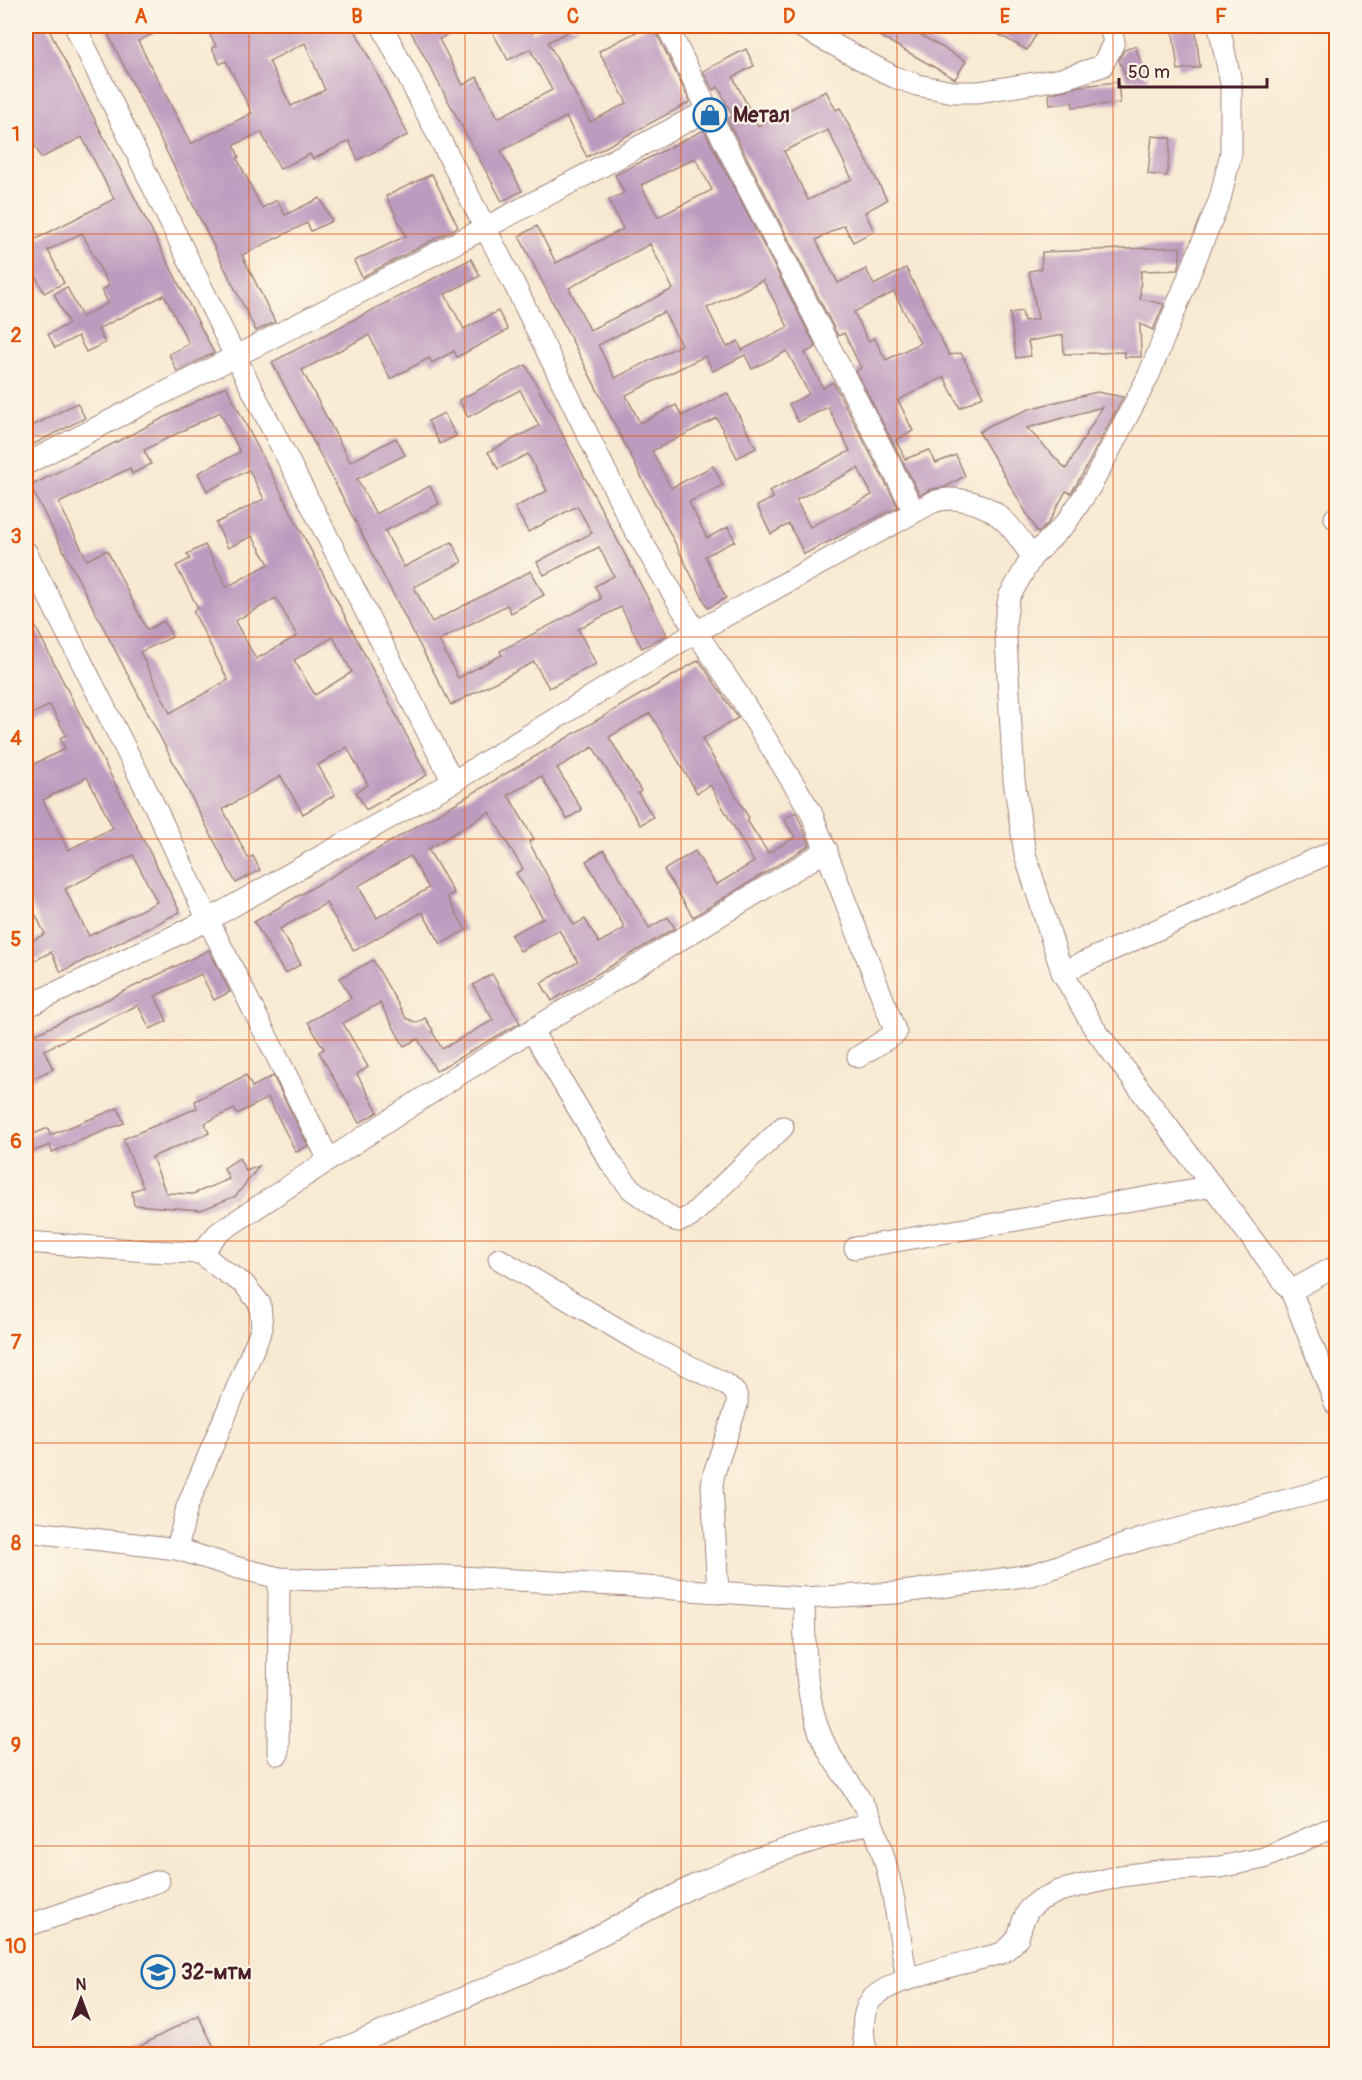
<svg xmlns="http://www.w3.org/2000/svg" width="1362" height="2080" viewBox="0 0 1362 2080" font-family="Pangolin,sans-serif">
  <rect width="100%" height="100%" fill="#fcf5e5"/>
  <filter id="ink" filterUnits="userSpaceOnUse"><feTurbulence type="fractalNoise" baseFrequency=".0167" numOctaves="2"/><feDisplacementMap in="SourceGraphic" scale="12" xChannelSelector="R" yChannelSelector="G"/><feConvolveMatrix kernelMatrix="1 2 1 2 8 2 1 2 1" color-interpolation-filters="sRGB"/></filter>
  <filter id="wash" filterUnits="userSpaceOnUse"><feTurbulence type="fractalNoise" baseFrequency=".008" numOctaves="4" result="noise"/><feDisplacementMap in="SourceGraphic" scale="24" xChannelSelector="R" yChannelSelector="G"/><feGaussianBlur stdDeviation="1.35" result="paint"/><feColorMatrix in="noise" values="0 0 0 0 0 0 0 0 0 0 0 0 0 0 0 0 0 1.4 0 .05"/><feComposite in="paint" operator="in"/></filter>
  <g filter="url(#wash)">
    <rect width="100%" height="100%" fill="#f8e9d2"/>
    <g id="blocks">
      <!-- building -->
      <g fill="#bd9bbf" fill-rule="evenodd">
        <polygon points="26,26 47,26 214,353 177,371 169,354 189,344 164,295 98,329 105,343 86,352 78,336 55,348 48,334 69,324 54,294 67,287 82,317 108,303 102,290 109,286 82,233 48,250 64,283 44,293 26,256 26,244 114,199 82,137 41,158 31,137 26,140"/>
        <path d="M 104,26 L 169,26 L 138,41 L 191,144 L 252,113 L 226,61 L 220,64 L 212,48 L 216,46 L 205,26 L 284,26 L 287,31 L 298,26 L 353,26 L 408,135 L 358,160 L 349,141 L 313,159 L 310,154 L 280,169 L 261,132 L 234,145 L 239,157 L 237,158 L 262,208 L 277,200 L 285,215 L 320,198 L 332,221 L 311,231 L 307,223 L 242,255 L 275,322 L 256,331 ZM 305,43 L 325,90 L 291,106 L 269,61 Z"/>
        <polygon points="408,26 464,26 439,39 463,85 477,77 498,118 552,90 530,49 508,60 489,26 528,26 532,33 545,26 580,26 548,42 590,122 627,103 599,51 648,26 654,26 656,32 690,102 587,157 566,117 501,151 522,191 502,201"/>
        <polygon points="862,26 905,26 966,61 955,79"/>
        <polygon points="983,26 1041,26 1027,50"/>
        <polygon points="1172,26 1195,26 1200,67 1178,70"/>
        <polygon points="1135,46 1142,65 1148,79 1127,80 1119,60 1124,50"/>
        <path d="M 746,49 L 754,66 L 733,77 L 758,126 L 826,91 L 836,110 L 840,108 L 887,200 L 865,212 L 874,231 L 853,242 L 844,225 L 816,240 L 838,283 L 866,269 L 874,285 L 906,268 L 949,355 L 961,353 L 983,396 L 960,408 L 944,377 L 898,400 L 913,431 L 896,440 L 905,459 L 929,450 L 936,463 L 956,455 L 965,476 L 945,487 L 932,489 L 920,495 L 856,371 L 861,368 L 844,333 L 838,336 L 727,119 L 733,116 L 718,87 L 713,90 L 703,71 ZM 828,130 L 852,179 L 808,200 L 784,151 ZM 894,292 L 920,343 L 886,360 L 874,338 L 868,341 L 854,312 Z"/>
        <polygon points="1118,82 1120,103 1073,107 1072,102 1050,105 1049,94 1081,86"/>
        <path d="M 704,130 L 816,347 L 805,353 L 823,388 L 833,382 L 898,507 L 804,554 L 789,524 L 771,534 L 757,506 L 773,498 L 769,491 L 850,451 L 828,407 L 798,422 L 789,404 L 809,394 L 787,351 L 752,369 L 745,355 L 713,371 L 705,356 L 626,395 L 640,423 L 676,405 L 682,416 L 727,393 L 756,448 L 737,458 L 717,418 L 652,451 L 671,488 L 713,466 L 723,485 L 689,502 L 707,538 L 728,527 L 735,541 L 705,556 L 726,598 L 708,608 L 519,236 L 537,226 L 556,263 L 623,229 L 609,200 L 624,193 L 615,175 ZM 695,158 L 712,190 L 658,217 L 641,185 ZM 650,244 L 673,289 L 590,330 L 569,288 ZM 763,280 L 788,327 L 742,350 L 738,341 L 727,347 L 707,308 ZM 664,312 L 681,345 L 615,378 L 598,345 ZM 858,468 L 872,495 L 810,527 L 796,500 Z"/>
        <polygon points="1152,136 1171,138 1167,176 1148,174"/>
        <polygon points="432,174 458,227 362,277 354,261 406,236 386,196"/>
        <polygon points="1180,247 1180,263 1178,270 1141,271 1140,299 1164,304 1153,330 1140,324 1141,357 1125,357 1124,352 1064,354 1063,335 1028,341 1031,356 1016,358 1010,313 1022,311 1024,321 1038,319 1029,271 1041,269 1042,252"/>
        <polygon points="471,259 480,276 445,294 464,329 498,311 508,330 457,357 454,351 432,363 429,358 390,379 369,335 302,370 350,462 396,438 405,455 357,479 376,514 430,486 439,504 385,531 404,567 452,542 462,562 414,587 432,622 531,571 544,595 511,613 507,605 439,640 458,678 502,655 500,651 601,599 595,586 614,576 599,547 544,575 537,562 592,533 577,506 528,532 515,507 547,491 528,454 498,469 488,452 539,426 520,390 468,417 459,400 526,365 667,635 642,648 621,607 578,629 596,664 549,688 534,662 451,705 272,362"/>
        <path d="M 226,386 L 427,775 L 366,810 L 356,792 L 368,785 L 347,747 L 318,765 L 335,795 L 303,814 L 281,776 L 223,809 L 248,858 L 253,856 L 260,870 L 236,883 L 30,486 ZM 220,412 L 240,452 L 198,473 L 207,491 L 249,470 L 264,499 L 216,523 L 228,548 L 252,536 L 269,564 L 227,587 L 205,545 L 187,554 L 190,559 L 176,566 L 198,608 L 193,611 L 228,680 L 170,713 L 140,652 L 172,637 L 164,621 L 147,630 L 107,550 L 87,560 L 59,503 L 130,468 L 132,474 L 151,464 L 144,450 ZM 276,598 L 297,636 L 256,659 L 235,621 ZM 333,637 L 352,672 L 315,695 L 294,660 Z"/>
        <path d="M 1097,392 L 1123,397 L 1081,477 L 1071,493 L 1066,491 L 1049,522 L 1038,533 L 979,432 L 992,424 L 1032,408 ZM 1102,407 L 1066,469 L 1027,428 Z"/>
        <polygon points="77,403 85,418 26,448 26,429"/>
        <polygon points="444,413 456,436 440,444 428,421"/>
        <path d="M 26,608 L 180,912 L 61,972 L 51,952 L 26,965 L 26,944 L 45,934 L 26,895 L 26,766 L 26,768 L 65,749 L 60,738 L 66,735 L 50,705 L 26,717 ZM 87,777 L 113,828 L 68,850 L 43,800 ZM 133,855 L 157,902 L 89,936 L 65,889 Z"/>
        <path d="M 699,660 L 738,718 L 702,739 L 749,818 L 747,820 L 768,853 L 795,837 L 784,819 L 796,812 L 810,845 L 693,917 L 664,870 L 695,851 L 716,885 L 754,862 L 710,785 L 697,793 L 650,713 L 609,737 L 641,791 L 638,793 L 653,817 L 640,825 L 593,747 L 557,768 L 582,810 L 567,819 L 541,776 L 508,795 L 534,839 L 529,842 L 574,925 L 585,919 L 599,943 L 625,928 L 586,861 L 604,850 L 649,928 L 668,917 L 675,928 L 552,1001 L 541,983 L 578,962 L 559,930 L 520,951 L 511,935 L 543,918 L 516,873 L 523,869 L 489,812 L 428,849 L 454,893 L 447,897 L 466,930 L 441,944 L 422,912 L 354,951 L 326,903 L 280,929 L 301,964 L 285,974 L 254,922 ZM 410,856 L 429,888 L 377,918 L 358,886 Z"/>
        <polygon points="209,950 230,992 214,1000 201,974 155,996 167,1021 150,1029 138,1005 44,1050 53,1069 32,1079 26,1065 26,1039"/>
        <polygon points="373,960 406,1018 417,1023 425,1018 433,1030 432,1031 442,1049 493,1020 473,985 492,974 520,1023 436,1071 418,1039 404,1046 380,1003 343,1023 368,1067 357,1074 378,1112 359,1123 319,1052 324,1049 308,1022 351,998 340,978"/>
        <polygon points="246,1075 252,1087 273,1076 308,1146 296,1152 268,1098 237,1114 234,1109 205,1123 209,1133 152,1157 166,1193 193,1194 229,1179 224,1168 239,1158 246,1171 259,1166 236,1196 201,1210 134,1205 132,1191 143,1187 123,1139 197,1108 195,1101"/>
        <polygon points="118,1108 124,1123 52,1152 50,1145 26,1154 26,1137 48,1128 50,1135"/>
        <polygon points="198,2015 214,2047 200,2055 124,2055"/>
      </g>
    </g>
  </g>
  <g filter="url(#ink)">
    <use href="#blocks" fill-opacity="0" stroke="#a1847e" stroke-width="1.5"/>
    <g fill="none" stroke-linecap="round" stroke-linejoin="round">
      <!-- minor casing -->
      <g stroke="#a1847e" stroke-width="23">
        <g id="minor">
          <polyline points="75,26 235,356 453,782"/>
          <polyline points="382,26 516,288 632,525 696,632 740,697 811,812 896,1033 858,1057"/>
          <polyline points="667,26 708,110 914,511"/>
          <polyline points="799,26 894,77 917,85 953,92 978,92 1061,79 1102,66 1114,42 1110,26"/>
          <polyline points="1219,26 1231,83 1231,153 1220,199 1148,377 1092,484 1066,523 1032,557 1009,597 1005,623 1014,780 1025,854 1062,972 1094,1028 1291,1291 1336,1405"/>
          <polyline points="26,464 485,228 708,110"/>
          <polyline points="1335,518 1336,518"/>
          <polyline points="26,552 155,807 208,920 329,1160"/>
          <polyline points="1062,972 1336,850"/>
          <path d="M 26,1007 L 208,920 L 453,782 L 696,632 L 931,503 C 943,498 954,498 967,501 C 1000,508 1015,531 1032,557"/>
          <polyline points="532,1031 610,1162 631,1189 674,1220 679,1221 690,1217 783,1127"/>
          <polyline points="26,1242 148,1251 201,1253 222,1270 244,1284 260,1304 262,1328 187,1507 177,1549"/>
          <polyline points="855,1248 1213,1186"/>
          <polyline points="201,1253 218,1233 455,1077 827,850"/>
          <path d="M 499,1259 L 640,1342 L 724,1383 C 734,1390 740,1395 736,1408 L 714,1473 L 712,1485 L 718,1593"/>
          <polyline points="1291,1291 1336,1266"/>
          <polyline points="26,1531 177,1549 235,1567 279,1578 318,1580 441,1576 632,1586 804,1598 895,1593 1031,1575 1148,1537 1336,1487"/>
          <path d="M 804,1598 C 805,1649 803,1708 830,1754 C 843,1776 861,1796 871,1820 C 892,1870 898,1926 907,1980"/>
          <polyline points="278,1754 279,1578"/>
          <polyline points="26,1926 159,1881"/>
          <polyline points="330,2054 553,1960 697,1884 756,1859 872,1822"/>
          <path d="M 867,2054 C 863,2038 860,2015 871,2000 C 890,1977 972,1962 1002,1953 L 1012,1945 L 1018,1937 L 1023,1921 L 1029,1909 L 1040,1900 L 1059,1891 L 1121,1876 L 1166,1870 L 1220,1867 L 1264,1858 L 1336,1826"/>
        </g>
      </g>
      <!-- minor -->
      <use href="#minor" stroke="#fff" stroke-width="21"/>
    </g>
  </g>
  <!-- grid -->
  <path fill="none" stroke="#e0560e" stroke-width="1.5" stroke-opacity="0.55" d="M 249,26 L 249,2054M 465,26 L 465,2054M 681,26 L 681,2054M 897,26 L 897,2054M 1113,26 L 1113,2054M 26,234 L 1336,234M 26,436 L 1336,436M 26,637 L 1336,637M 26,839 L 1336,839M 26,1040 L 1336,1040M 26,1241 L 1336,1241M 26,1443 L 1336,1443M 26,1644 L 1336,1644M 26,1846 L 1336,1846"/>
  <!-- icons -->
  <defs>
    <g id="shop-ring" transform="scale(1.725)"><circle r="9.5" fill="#fcf5e5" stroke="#1f6fb2" stroke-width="1.5"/><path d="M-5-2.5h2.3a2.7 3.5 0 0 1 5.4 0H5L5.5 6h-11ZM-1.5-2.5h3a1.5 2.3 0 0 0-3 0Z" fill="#1f6fb2"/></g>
    <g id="school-ring" transform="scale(1.725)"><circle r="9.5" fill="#fcf5e5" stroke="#1f6fb2" stroke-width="1.5"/><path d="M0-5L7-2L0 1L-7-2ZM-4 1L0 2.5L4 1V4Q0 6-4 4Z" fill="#1f6fb2"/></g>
  </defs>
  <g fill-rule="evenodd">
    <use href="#shop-ring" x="710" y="115"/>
    <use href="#school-ring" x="158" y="1972"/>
  </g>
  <g text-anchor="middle" stroke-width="4.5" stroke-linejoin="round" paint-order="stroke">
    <!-- poi labels -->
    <g font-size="21" font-weight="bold" fill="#4a1f2b" stroke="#fcf5e5" text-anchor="start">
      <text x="733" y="122">Метал</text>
      <text x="181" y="1979">32-мтм</text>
    </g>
  </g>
  <!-- margin -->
  <rect width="1362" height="2080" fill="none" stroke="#fcf5e5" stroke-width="66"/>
  <!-- north arrow -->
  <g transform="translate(81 1999)" stroke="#fcf5e5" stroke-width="4.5" paint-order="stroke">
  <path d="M0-4.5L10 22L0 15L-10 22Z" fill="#4a1f2b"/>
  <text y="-9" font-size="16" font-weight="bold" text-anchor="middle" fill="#4a1f2b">N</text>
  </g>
  <!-- scale -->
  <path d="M1119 78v9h148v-9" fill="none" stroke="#4a1f2b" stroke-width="3"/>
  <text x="1128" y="78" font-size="18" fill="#4a1f2b" stroke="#fcf5e5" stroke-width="4.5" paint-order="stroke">50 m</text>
  <rect x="33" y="33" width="1296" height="2014" fill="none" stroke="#e0560e" stroke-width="2"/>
  <g font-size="20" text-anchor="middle" font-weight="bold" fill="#e0560e">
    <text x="141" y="23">A</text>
    <text x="357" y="23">B</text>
    <text x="573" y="23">C</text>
    <text x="789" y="23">D</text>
    <text x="1005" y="23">E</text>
    <text x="1221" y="23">F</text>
    <text x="16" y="141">1</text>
    <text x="16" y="342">2</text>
    <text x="16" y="543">3</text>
    <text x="16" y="745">4</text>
    <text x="16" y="946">5</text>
    <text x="16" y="1148">6</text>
    <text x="16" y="1349">7</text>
    <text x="16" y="1550">8</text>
    <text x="16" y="1752">9</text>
    <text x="16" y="1953">10</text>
  </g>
</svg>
